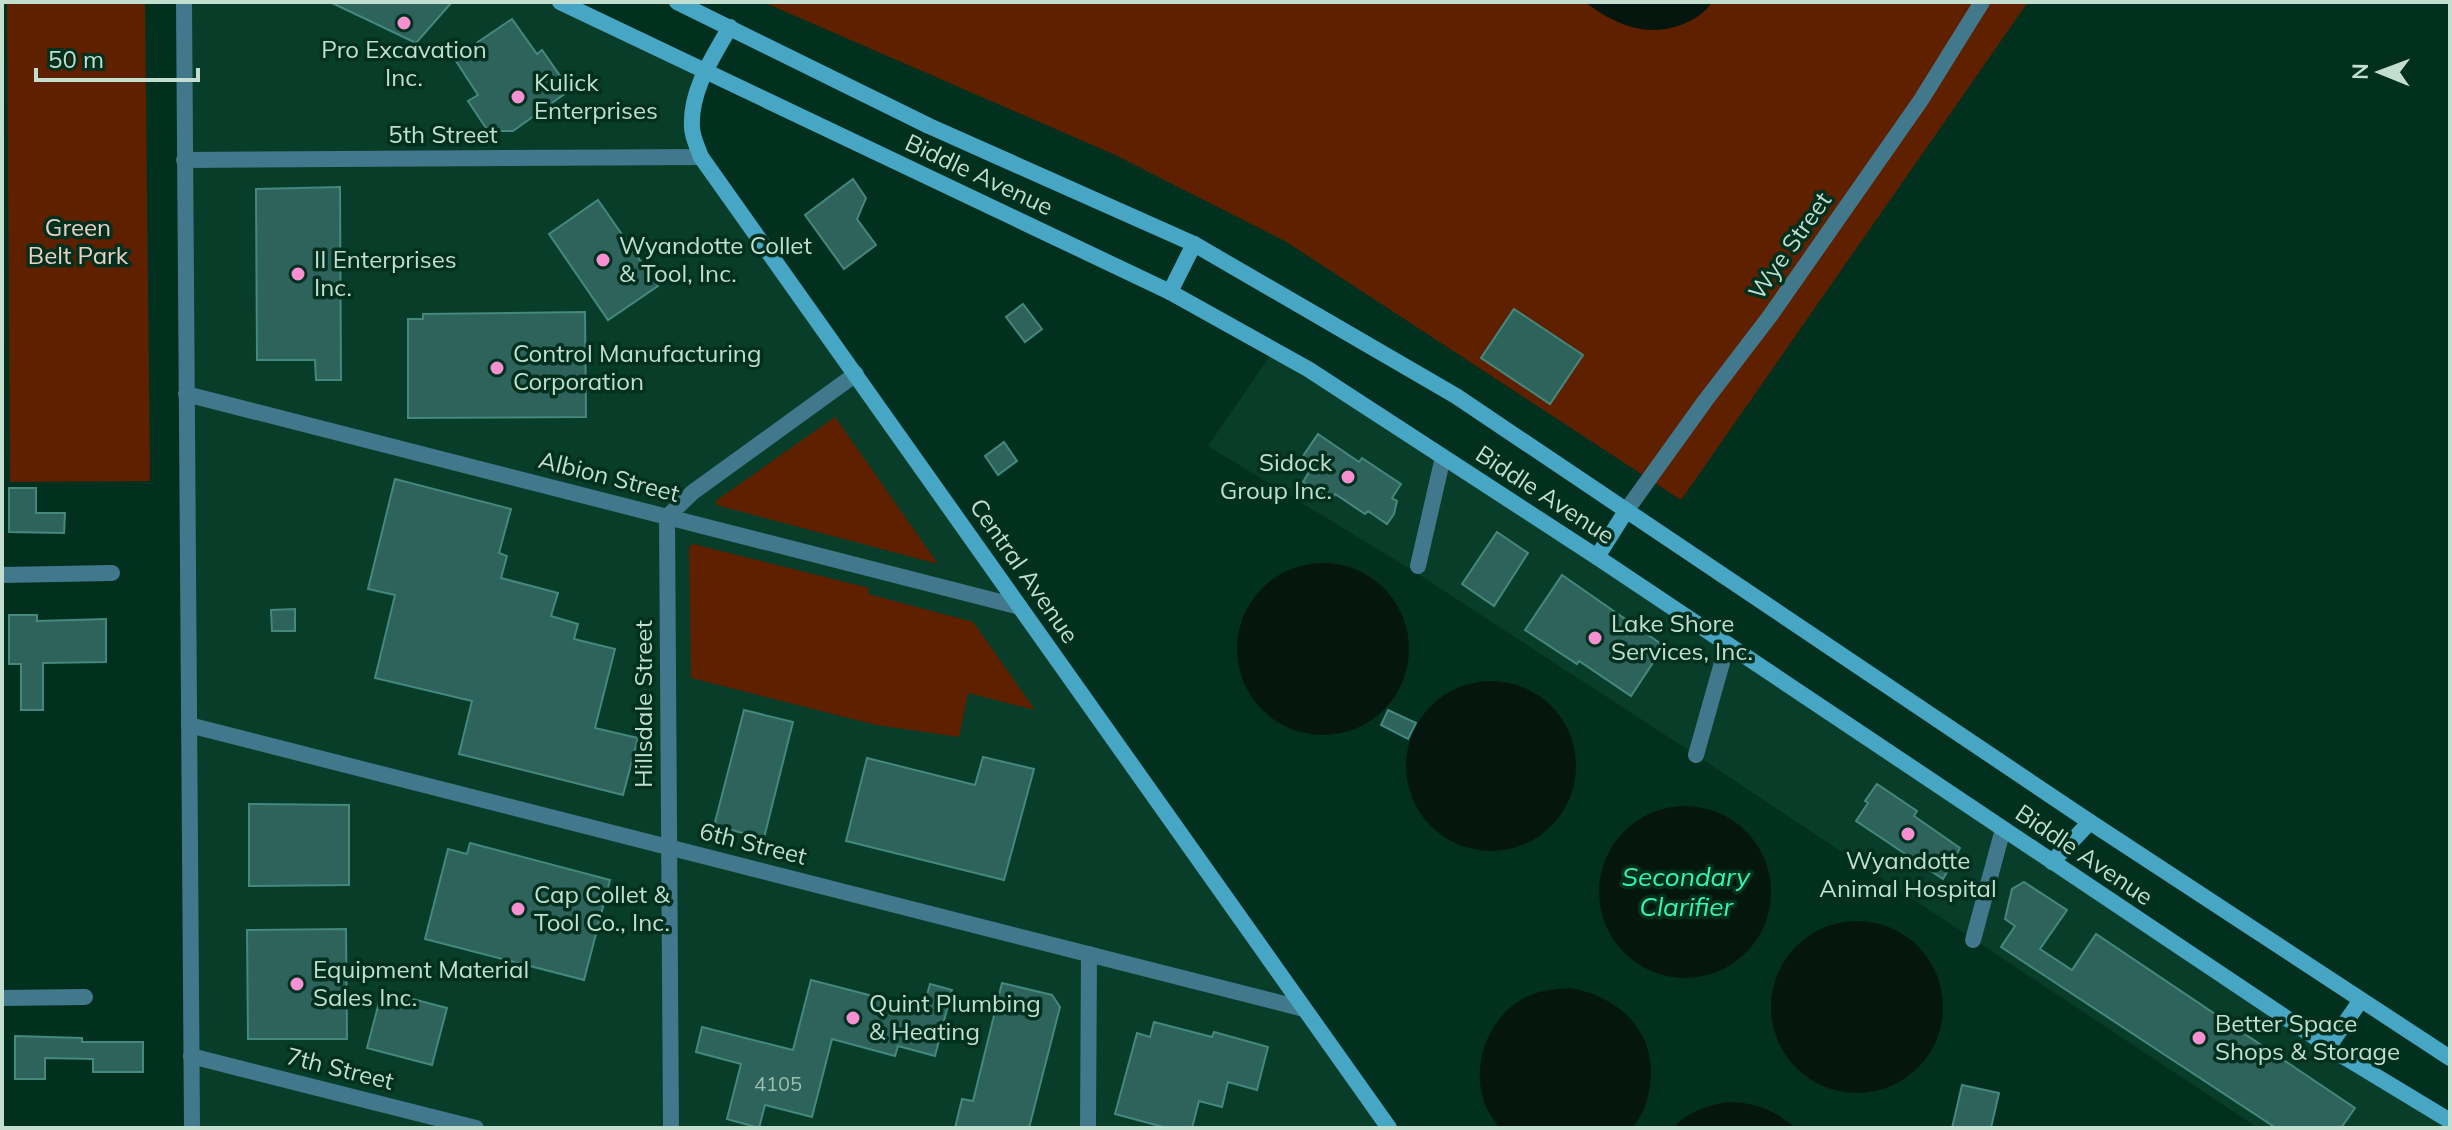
<svg xmlns="http://www.w3.org/2000/svg" width="2452" height="1130" viewBox="0 0 2452 1130" font-family="Mulish,sans-serif">
  <rect width="100%" height="100%" fill="#02301f"/>
  <!-- built -->
  <g fill="#083d2a">
    <polygon points="184,2 560,2 706,71 692,130 1389,1128 192,1128"/>
    <polygon points="1274,350 2450,1128 2258,1128 1696,755 1412,570 1208,446"/>
  </g>
  <!-- green -->
  <g fill="#5f2000">
    <polygon points="7,2 145,2 150,481 10,482"/>
    <polygon points="763,2 2028,2 1681,500 1285,241 1113,154"/>
    <polygon points="835,417 938,564 716,505 717,500"/>
    <polygon points="693,544 869,588 868,594 973,622 1035,710 968,693 959,737 876,725 691,678 689,547"/>
  </g>
  <!-- water -->
  <g fill="#05160e">
    <path d="M 1585,2 L 1712,2 C 1705,13 1694,20 1681,25 C 1645,38 1614,24 1585,2 Z"/>
    <circle cx="1323" cy="649" r="86"/>
    <circle cx="1491" cy="766" r="85"/>
    <circle cx="1685" cy="892" r="86"/>
    <circle cx="1857" cy="1007" r="86"/>
    <path d="M 1571,988 C 1628,999 1663,1041 1647,1100 C 1645,1110 1638,1119 1633,1128 L 1499,1128 C 1495,1121 1489,1114 1486,1107 C 1469,1066 1488,1015 1528,996 C 1542,990 1556,989 1571,988 Z"/>
    <path d="M 1727,1102 C 1754,1102 1775,1110 1795,1128 L 1673,1128 C 1687,1112 1706,1106 1727,1102 Z"/>
  </g>
  <!-- building -->
  <g fill="#2e635b" stroke="#44887e" stroke-width="2">
    <polygon points="330,2 452,2 416,43"/>
    <polygon points="512,19 537,54 542,50 570,90 513,131 488,131 468,101 478,95 454,58"/>
    <polygon points="853,179 866,198 857,219 876,245 844,269 805,215"/>
    <polygon points="340,187 341,380 316,380 315,360 257,360 256,189"/>
    <polygon points="598,200 658,286 608,320 549,234"/>
    <polygon points="1023,304 1042,329 1025,342 1006,317"/>
    <polygon points="1514,309 1583,355 1550,404 1481,358"/>
    <polygon points="585,312 586,417 408,418 408,319 423,319 423,314"/>
    <polygon points="1318,434 1359,462 1362,458 1401,484 1392,498 1397,501 1394,514 1387,524 1368,511 1365,514 1335,494 1331,500 1303,482 1309,472 1297,465"/>
    <polygon points="1004,442 1017,461 998,475 985,456"/>
    <polygon points="395,479 511,509 499,553 507,556 501,578 558,593 551,616 578,624 574,639 615,649 595,728 638,738 623,795 459,754 472,701 375,678 395,595 368,589"/>
    <polygon points="9,488 36,488 36,513 65,513 64,533 9,532"/>
    <polygon points="1497,532 1528,553 1494,606 1462,584"/>
    <polygon points="1562,575 1664,646 1631,696 1579,661 1577,664 1525,630"/>
    <polygon points="295,609 295,631 272,631 271,610"/>
    <polygon points="9,615 37,615 37,621 106,619 106,662 43,663 43,710 21,710 21,664 9,664"/>
    <polygon points="744,710 793,722 764,838 714,826"/>
    <polygon points="1388,710 1416,723 1408,739 1381,725"/>
    <polygon points="983,757 1034,769 1004,880 846,841 867,758 975,785"/>
    <polygon points="1877,784 1917,811 1914,816 1960,848 1943,879 1856,821 1868,803 1865,801"/>
    <polygon points="249,804 349,805 349,885 249,886"/>
    <polygon points="470,843 610,880 584,980 425,939 448,849 467,854"/>
    <polygon points="2024,882 2067,910 2040,949 2072,970 2096,934 2355,1108 2341,1128 2276,1128 2001,947 2015,926 2005,919 2012,889"/>
    <polygon points="346,929 347,1039 248,1039 247,930"/>
    <polygon points="811,980 923,1009 930,984 952,990 935,1056 898,1046 895,1056 832,1039 812,1117 765,1105 759,1128 727,1119 741,1064 696,1052 702,1027 793,1050"/>
    <polygon points="1002,983 1052,995 1060,1007 1029,1128 955,1128 962,1099 973,1101"/>
    <polygon points="382,991 447,1008 432,1065 367,1048"/>
    <polygon points="1154,1022 1212,1037 1214,1032 1268,1047 1257,1090 1228,1082 1222,1107 1199,1101 1192,1128 1167,1128 1115,1114 1137,1033 1150,1037"/>
    <polygon points="15,1036 82,1038 82,1042 143,1042 143,1072 93,1072 93,1059 45,1058 45,1079 15,1079"/>
    <polygon points="1962,1085 1999,1093 1991,1128 1952,1128"/>
  </g>
  <g fill="none" stroke-linecap="round" stroke-linejoin="round">
    <!-- street -->
    <g stroke="#41788c" stroke-width="16">
      <polyline points="184,2 192,1128"/>
      <polyline points="184,160 701,157"/>
      <polyline points="186,394 1020,607"/>
      <polyline points="1626,511 1705,401 1770,316 1921,100 1982,2"/>
      <polyline points="1418,566 1443,457"/>
      <polyline points="2,575 112,573"/>
      <polyline points="189,725 1304,1009"/>
      <polyline points="1696,755 1727,645"/>
      <polyline points="1973,940 2003,829"/>
      <polyline points="2,998 85,997"/>
      <polyline points="191,1056 476,1128"/>
      <polyline points="671,1128 667,517 693,492 856,374"/>
      <polyline points="1088,1128 1089,954"/>
    </g>
    <!-- secondary -->
    <g stroke="#48a6c5" stroke-width="16">
      <polyline points="560,2 1170,292 1308,369 1597,557 2346,1058 2450,1121"/>
      <polyline points="677,2 929,126 1194,244 1456,396 2090,822 2450,1058"/>
      <path d="M 730,27 C 713,57 690,90 692,127 C 692,137 698,148 701,157 L 1389,1128"/>
      <polyline points="1170,292 1194,244"/>
      <polyline points="1597,557 1626,511"/>
      <polyline points="2052,862 2090,822"/>
      <polyline points="2329,1046 2361,1000"/>
    </g>
  </g>
  <!-- markers -->
  <g fill="#f690d0" stroke="#02301f" stroke-width="3">
    <circle cx="404" cy="23" r="8"/>
    <circle cx="518" cy="97" r="8"/>
    <circle cx="603" cy="260" r="8"/>
    <circle cx="298" cy="274" r="8"/>
    <circle cx="497" cy="368" r="8"/>
    <circle cx="1348" cy="477" r="8"/>
    <circle cx="1595" cy="638" r="8"/>
    <circle cx="1908" cy="834" r="8"/>
    <circle cx="518" cy="909" r="8"/>
    <circle cx="297" cy="984" r="8"/>
    <circle cx="853" cy="1018" r="8"/>
    <circle cx="2199" cy="1038" r="8"/>
  </g>
  <g text-anchor="middle" stroke-width="7" stroke-linejoin="round" paint-order="stroke">
    <!-- number labels -->
    <g font-size="20" fill="#9dbfb2">
      <text x="778" y="1091">4105</text>
    </g>
    <!-- poi labels -->
    <g font-size="24" fill="#c2decf" stroke="#02301f" text-anchor="start">
      <text x="404" y="58" text-anchor="middle">Pro Excavation<tspan x="404" dy="28">Inc.</tspan></text>
      <text x="534" y="91">Kulick<tspan x="534" dy="28">Enterprises</tspan></text>
      <text x="619" y="254">Wyandotte Collet<tspan x="619" dy="28">&amp; Tool, Inc.</tspan></text>
      <text x="314" y="268">II Enterprises<tspan x="314" dy="28">Inc.</tspan></text>
      <text x="513" y="362">Control Manufacturing<tspan x="513" dy="28">Corporation</tspan></text>
      <text x="1332" y="471" text-anchor="end">Sidock<tspan x="1332" dy="28">Group Inc.</tspan></text>
      <text x="1611" y="632">Lake Shore<tspan x="1611" dy="28">Services, Inc.</tspan></text>
      <text x="1908" y="869" text-anchor="middle">Wyandotte<tspan x="1908" dy="28">Animal Hospital</tspan></text>
      <text x="534" y="903">Cap Collet &amp;<tspan x="534" dy="28">Tool Co., Inc.</tspan></text>
      <text x="313" y="978">Equipment Material<tspan x="313" dy="28">Sales Inc.</tspan></text>
      <text x="869" y="1012">Quint Plumbing<tspan x="869" dy="28">&amp; Heating</tspan></text>
      <text x="2215" y="1032">Better Space<tspan x="2215" dy="28">Shops &amp; Storage</tspan></text>
    </g>
    <!-- street labels -->
    <g font-size="24" fill="#c2decf" stroke="#02301f">
      <text x="443" y="143">5th Street</text>
      <text transform="translate(979 175) rotate(25)" y="8">Biddle Avenue</text>
      <text transform="translate(1790 246) rotate(-55)" y="8">Wye Street</text>
      <text transform="translate(609 477) rotate(14)" y="8">Albion Street</text>
      <text transform="translate(1545 495) rotate(33)" y="8">Biddle Avenue</text>
      <text transform="translate(1024 571) rotate(55)" y="8">Central Avenue</text>
      <text transform="translate(644 704) rotate(-90)" y="8">Hillsdale Street</text>
      <text transform="translate(753 844) rotate(14)" y="8">6th Street</text>
      <text transform="translate(2084 855) rotate(34)" y="8">Biddle Avenue</text>
      <text transform="translate(340 1069) rotate(14)" y="8">7th Street</text>
    </g>
    <!-- park labels -->
    <g font-size="24" fill="#ecd0c5" stroke="#02301f">
      <text x="78" y="236">Green<tspan x="78" dy="28">Belt Park</tspan></text>
    </g>
    <!-- water labels -->
    <g font-size="26" font-style="italic" fill="#37f5af" stroke="#02301f">
      <text x="1686" y="886">Secondary<tspan x="1686" dy="30">Clarifier</tspan></text>
    </g>
  </g>
  <!-- border -->
  <rect width="2452" height="1130" fill="none" stroke="#c2decf" stroke-width="8"/>
  <!-- north arrow -->
  <g transform="translate(2380 72) rotate(271)" stroke="#02301f" stroke-width="6" paint-order="stroke">
  <path d="M0-6L14 30L0 20L-14 30Z" fill="#c2decf"/>
  <text y="-12" font-size="22" font-weight="bold" text-anchor="middle" fill="#c2decf">N</text>
  </g>
  <!-- scale -->
  <path d="M36 68v12h162v-12" fill="none" stroke="#c2decf" stroke-width="4"/>
  <text x="48" y="68" font-size="24" fill="#c2decf" stroke="#02301f" stroke-width="6" paint-order="stroke">50 m</text>
</svg>
